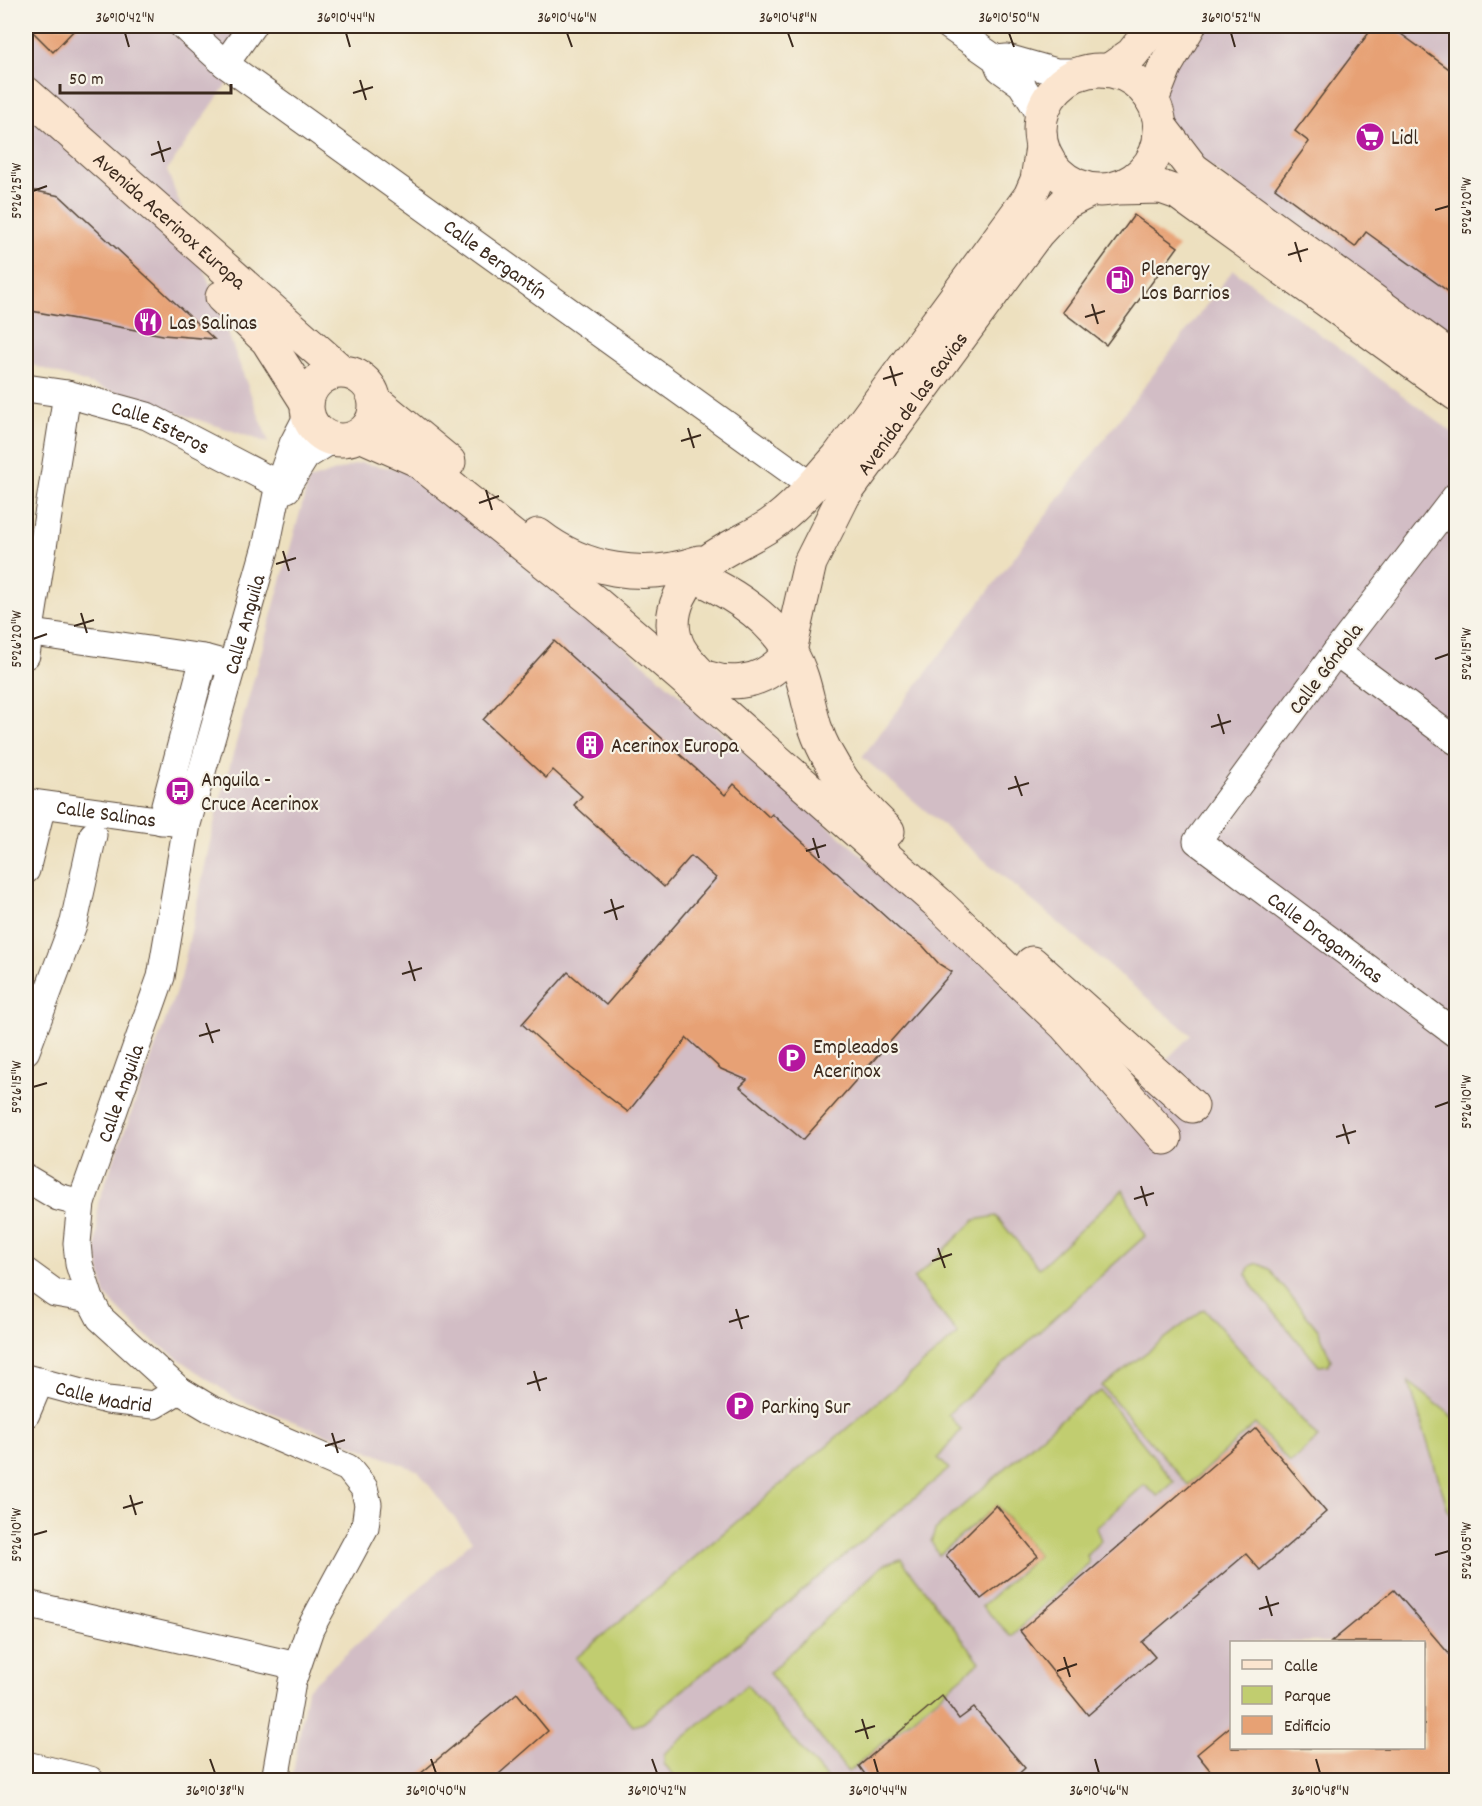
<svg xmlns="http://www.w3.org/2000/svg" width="1482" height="1806" viewBox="0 0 1482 1806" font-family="Dekko,sans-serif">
  <rect width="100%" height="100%" fill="#f7f3e8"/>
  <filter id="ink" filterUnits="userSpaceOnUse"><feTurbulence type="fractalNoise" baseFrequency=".0167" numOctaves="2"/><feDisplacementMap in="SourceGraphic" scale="12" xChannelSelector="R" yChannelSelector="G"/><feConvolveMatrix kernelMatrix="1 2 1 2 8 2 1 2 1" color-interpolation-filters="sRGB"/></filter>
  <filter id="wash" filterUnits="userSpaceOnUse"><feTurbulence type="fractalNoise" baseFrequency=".008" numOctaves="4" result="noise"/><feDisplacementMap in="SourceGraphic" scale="24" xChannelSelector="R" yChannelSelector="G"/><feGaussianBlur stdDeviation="1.35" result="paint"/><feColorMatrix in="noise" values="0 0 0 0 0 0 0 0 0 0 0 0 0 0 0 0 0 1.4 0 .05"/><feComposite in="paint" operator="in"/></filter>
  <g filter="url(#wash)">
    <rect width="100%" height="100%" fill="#ede0bf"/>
    <!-- industrial -->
    <g fill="#d2bdc5" fill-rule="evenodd">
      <polygon points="26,26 267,26 167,170 269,443 26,363"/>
      <polygon points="1193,26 1456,26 1456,361 1160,126 1158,82"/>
      <path d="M 1233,270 L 1456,435 L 1456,1780 L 292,1780 L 307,1689 L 472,1541 L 418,1471 L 235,1398 L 142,1333 L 105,1295 L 96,1251 L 98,1203 L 181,978 L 215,819 L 309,480 L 360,463 L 415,472 L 496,534 L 981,960 L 1126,1100 L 1191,1035 L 862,757 ZM 1232,1642 L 1424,1642 L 1424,1748 L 1232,1748 Z"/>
    </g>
    <!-- green -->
    <g fill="#c1cd6f" stroke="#7e7c46" stroke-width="1.5">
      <polygon points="1123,1190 1145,1236 948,1414 961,1430 938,1458 949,1469 643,1723 633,1726 576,1658 958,1334 914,1279 975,1220 996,1216 1039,1268"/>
      <polygon points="1257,1263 1269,1269 1319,1331 1331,1360 1328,1365 1319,1366 1253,1287 1246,1274 1250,1266"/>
      <polygon points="1204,1309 1318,1438 1290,1463 1255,1424 1188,1485 1102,1386"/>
      <polygon points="1409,1382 1456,1419 1456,1520 1448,1510"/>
      <polygon points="1101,1391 1174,1482 1158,1496 1144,1485 1096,1528 1101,1540 1087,1555 1089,1563 1011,1636 982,1606 1038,1556 997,1505 939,1555 931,1542 935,1530 1073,1409"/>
      <polygon points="901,1559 980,1662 848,1772 769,1673 883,1565"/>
      <polygon points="747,1685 828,1780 678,1780 664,1764 664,1754"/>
    </g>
    <g id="blocks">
      <!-- building -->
      <g fill="#e7a174">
        <polygon points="27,26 78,26 53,52"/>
        <polygon points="1374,26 1390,26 1456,74 1456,297 1366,232 1355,247 1275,188 1309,142 1295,131"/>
        <polygon points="26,189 60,196 214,339 163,335 26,310"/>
        <polygon points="1134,215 1178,247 1106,345 1063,312"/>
        <polygon points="554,641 725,795 734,784 769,817 772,814 899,929 923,946 939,964 952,972 803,1140 740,1087 747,1080 721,1069 687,1038 628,1112 571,1068 522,1024 568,972 606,1005 716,878 691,856 664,887 574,805 582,796 553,770 546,778 483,720"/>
        <polygon points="1256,1428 1326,1512 1260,1570 1246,1554 1142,1642 1155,1657 1088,1715 1020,1631"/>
        <polygon points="996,1505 1038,1556 981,1599 946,1555"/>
        <polygon points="1394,1590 1456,1662 1456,1780 1218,1780 1197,1754 1232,1725 1232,1748 1424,1748 1424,1642 1331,1642"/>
        <polygon points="517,1693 548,1731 492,1780 413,1780"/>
        <polygon points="942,1696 959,1719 974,1708 1025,1768 1012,1780 869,1780 859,1766"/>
      </g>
    </g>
  </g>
  <g filter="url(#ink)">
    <use href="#blocks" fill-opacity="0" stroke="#564536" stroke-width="1.5"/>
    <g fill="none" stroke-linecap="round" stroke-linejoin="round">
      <!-- street casing -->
      <g stroke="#564536" stroke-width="29">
        <g id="street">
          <path id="s1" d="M 183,26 L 225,64 L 812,486"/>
          <polyline points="949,26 996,59 1000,69 1021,84 1037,109 1040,120"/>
          <polyline points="996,59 1007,58 1056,72 1082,72"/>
          <polyline points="225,64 252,26"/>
          <path id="s2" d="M 26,388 L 67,394 L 147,416 L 287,489"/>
          <polyline points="289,483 306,456 333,439"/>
          <path id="s3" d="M 1456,496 L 1336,652 L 1197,841 L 1456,1034"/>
          <polyline points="26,632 204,658 233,666"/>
          <polyline points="1336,652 1456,741"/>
          <polyline points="26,655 67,394"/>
          <path id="s4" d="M 26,802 L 179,823"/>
          <polyline points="161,821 204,658"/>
          <polyline points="26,870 42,805"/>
          <polyline points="26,1051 74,922 93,835"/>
          <polyline points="26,1178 58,1197 81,1203"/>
          <polyline points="26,1272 55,1293 90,1299"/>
          <path id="s5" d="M 26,1378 L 107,1400 L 154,1405 L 179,1390"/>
          <polyline points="26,1414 40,1381"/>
          <polyline points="26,1604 297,1666"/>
          <polyline points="26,1765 90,1780"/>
          <path id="s6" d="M 275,1780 L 292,1682 L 310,1629 L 365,1527 L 368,1504 L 364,1488 L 348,1468 L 209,1408 L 179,1390 L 100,1318 L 90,1299 L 79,1264 L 77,1243 L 81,1203 L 161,977 L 187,824 L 267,543 L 279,484 L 293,444 L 308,415"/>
        </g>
      </g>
      <!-- secondary casing -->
      <g stroke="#564536" stroke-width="35">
        <g id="secondary">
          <circle cx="1100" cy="130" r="60"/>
          <polyline points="1109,70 1132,54 1154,26"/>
          <path id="s7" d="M 26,93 L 341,371"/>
          <polyline points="1152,100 1165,67 1189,26"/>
          <polyline points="1160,126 1193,169 1456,361"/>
          <polyline points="1117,188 1161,187 1178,193 1456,394"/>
          <polyline points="222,297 267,340 307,403"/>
          <circle cx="341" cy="406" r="34"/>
          <polyline points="375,401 449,462"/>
          <polyline points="360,435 417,460 596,603 680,675 938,903 1065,1025 1165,1138"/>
          <path d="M 538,535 C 584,571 644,581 699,562"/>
          <path d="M 678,569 C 721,586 767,612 791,653 C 805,676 807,701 815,727 C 829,768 857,802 888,831"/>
          <path id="s8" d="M 684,666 C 720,690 764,688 790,651 L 810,563 L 844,495 L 1037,233 L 1065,203 L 1091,190"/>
          <path d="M 703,677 C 694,668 685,659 679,648 C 662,614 685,577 714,557 C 732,545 752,537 770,525 C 796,507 817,481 838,457 L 1030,196 L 1037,180 L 1042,147"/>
          <polyline points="1032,963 1192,1106"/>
        </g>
      </g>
      <!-- street -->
      <use href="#street" stroke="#fff" stroke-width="27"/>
      <!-- secondary -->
      <use href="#secondary" stroke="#fbe5cf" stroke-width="33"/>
    </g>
  </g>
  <!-- ticks -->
  <path fill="none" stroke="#3b2a1e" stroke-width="2" d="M 125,33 L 129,47M 346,33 L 350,47M 567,33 L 572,47M 788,33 L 793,47M 1009,33 L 1014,47M 1231,33 L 1235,47M 360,80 L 366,100M 353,93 L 373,87M 158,141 L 164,162M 151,155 L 171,148M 33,191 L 47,186M 1435,210 L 1449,206M 1295,242 L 1301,262M 1288,255 L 1308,249M 1092,304 L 1098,324M 1085,317 L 1105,311M 890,366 L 896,386M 883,379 L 903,373M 688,428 L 694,448M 681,441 L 701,435M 486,490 L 492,510M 479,503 L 499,496M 283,551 L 289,571M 276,564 L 296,558M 81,613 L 87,633M 74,626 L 94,620M 33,639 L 47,634M 1435,659 L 1449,654M 1218,714 L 1224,734M 1211,727 L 1231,721M 1015,776 L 1022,796M 1008,789 L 1029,783M 813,838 L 819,858M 806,851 L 826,845M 611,899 L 617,920M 604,913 L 624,906M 409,961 L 415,981M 402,974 L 422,968M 206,1023 L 213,1043M 199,1036 L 220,1030M 33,1087 L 47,1083M 1435,1107 L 1449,1102M 1343,1124 L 1349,1144M 1336,1137 L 1356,1131M 1141,1186 L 1147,1206M 1134,1199 L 1154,1193M 938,1248 L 945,1268M 932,1261 L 952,1254M 736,1309 L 742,1329M 729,1322 L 749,1316M 534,1371 L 540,1391M 527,1384 L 547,1378M 332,1433 L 338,1453M 325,1446 L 345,1440M 130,1495 L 136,1515M 123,1508 L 143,1502M 33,1535 L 47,1531M 1435,1555 L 1449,1551M 1266,1596 L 1272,1616M 1259,1609 L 1279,1603M 1064,1657 L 1070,1677M 1057,1671 L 1077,1664M 862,1719 L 868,1739M 855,1732 L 875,1726M 210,1759 L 215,1773M 431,1759 L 436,1773M 652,1759 L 657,1773M 874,1759 L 878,1773M 1095,1759 L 1099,1773M 1316,1759 L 1320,1773"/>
  <!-- icons -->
  <defs>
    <g id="supermarket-disc" transform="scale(1.5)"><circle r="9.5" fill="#b5179e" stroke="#f7f3e8"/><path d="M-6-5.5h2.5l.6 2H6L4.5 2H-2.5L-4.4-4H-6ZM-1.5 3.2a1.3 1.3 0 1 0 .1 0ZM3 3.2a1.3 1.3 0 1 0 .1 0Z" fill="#fff"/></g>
    <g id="fuel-disc" transform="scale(1.5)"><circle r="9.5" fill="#b5179e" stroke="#f7f3e8"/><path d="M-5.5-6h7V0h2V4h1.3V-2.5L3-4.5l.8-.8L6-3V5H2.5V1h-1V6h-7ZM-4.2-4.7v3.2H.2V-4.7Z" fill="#fff"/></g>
    <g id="restaurant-disc" transform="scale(1.5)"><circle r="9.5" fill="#b5179e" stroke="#f7f3e8"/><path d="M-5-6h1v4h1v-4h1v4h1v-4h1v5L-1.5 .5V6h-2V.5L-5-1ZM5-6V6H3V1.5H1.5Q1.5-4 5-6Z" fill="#fff"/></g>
    <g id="building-disc" transform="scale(1.5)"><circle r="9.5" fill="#b5179e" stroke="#f7f3e8"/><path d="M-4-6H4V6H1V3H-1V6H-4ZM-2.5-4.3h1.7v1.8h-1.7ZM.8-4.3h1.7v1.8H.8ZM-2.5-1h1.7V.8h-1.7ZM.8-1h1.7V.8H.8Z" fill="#fff"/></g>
    <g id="bus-disc" transform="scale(1.5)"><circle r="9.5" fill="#b5179e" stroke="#f7f3e8"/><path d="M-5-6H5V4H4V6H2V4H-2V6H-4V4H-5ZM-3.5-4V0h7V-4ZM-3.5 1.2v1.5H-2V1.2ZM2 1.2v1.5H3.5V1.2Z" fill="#fff"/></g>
    <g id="parking-disc" transform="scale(1.5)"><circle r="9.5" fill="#b5179e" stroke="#f7f3e8"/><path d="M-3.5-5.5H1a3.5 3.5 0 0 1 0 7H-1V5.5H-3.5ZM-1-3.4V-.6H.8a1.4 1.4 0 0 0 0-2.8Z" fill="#fff"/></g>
  </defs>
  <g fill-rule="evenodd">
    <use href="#supermarket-disc" x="1370" y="137"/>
    <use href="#fuel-disc" x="1120" y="280"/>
    <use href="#restaurant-disc" x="148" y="322"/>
    <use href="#building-disc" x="590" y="745"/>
    <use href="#bus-disc" x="180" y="791"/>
    <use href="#parking-disc" x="792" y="1058"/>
    <use href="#parking-disc" x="740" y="1406"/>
  </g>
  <g text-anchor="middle" stroke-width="4.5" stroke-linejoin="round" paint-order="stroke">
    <!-- poi labels -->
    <g font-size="21" fill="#3b2a1e" stroke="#f7f3e8" text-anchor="start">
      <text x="1391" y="144">Lidl</text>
      <text x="1141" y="275">Plenergy<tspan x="1141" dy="24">Los Barrios</tspan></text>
      <text x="169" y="329">Las Salinas</text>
      <text x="611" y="752">Acerinox Europa</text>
      <text x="201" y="786">Anguila -<tspan x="201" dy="24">Cruce Acerinox</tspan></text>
      <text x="813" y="1053">Empleados<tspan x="813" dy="24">Acerinox</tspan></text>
      <text x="761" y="1413">Parking Sur</text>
    </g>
    <!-- street labels -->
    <g font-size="21" fill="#3b2a1e" stroke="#f7f3e8">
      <text dy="7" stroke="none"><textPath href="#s7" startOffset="192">Avenida Acerinox Europa</textPath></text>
      <text dy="7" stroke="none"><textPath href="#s1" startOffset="390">Calle Bergantín</textPath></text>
      <text dy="7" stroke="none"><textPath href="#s8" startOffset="400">Avenida de las Gavias</textPath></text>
      <text dy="7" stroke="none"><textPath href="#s2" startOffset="141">Calle Esteros</textPath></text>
      <text dy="7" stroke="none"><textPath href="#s6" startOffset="1352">Calle Anguila</textPath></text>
      <text transform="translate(1325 668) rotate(-53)" y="7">Calle Góndola</text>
      <text dy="7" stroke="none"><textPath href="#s4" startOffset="81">Calle Salinas</textPath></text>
      <text dy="7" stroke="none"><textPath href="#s3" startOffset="592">Calle Dragaminas</textPath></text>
      <text dy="7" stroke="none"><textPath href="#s6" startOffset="866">Calle Anguila</textPath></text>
      <text dy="7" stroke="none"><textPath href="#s5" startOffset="80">Calle Madrid</textPath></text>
    </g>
  </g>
  <!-- margin -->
  <rect width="1482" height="1806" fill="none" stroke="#f7f3e8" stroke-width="66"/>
  <!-- legend -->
  <rect x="1230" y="1641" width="195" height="108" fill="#f7f3e8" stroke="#aca397" stroke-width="1.5"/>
  <rect x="1242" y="1660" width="30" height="9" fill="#fbe5cf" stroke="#aca397" stroke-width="1.5"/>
  <text x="1284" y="1671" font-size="18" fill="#3b2a1e">Calle</text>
  <rect x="1242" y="1686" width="30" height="18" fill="#c1cd6f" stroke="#aca397" stroke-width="1.5"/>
  <text x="1284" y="1701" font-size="18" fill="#3b2a1e">Parque</text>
  <rect x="1242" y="1716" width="30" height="18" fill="#e7a174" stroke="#aca397" stroke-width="1.5"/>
  <text x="1284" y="1731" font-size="18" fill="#3b2a1e">Edificio</text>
  <!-- scale -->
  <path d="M60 84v9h171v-9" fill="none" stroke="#3b2a1e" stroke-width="3"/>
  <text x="69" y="84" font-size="18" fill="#3b2a1e" stroke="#f7f3e8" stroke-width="4.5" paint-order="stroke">50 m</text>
  <rect x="33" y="33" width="1416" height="1740" fill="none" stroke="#3b2a1e" stroke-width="2"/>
  <g font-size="15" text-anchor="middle" fill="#3b2a1e">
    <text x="125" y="22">36°10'42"N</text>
    <text x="346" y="22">36°10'44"N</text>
    <text x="567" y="22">36°10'46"N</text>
    <text x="788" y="22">36°10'48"N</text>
    <text x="1009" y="22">36°10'50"N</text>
    <text x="1231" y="22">36°10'52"N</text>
    <text transform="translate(16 191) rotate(-90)" y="5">5°26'25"W</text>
    <text transform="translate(1466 206) rotate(-90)" y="5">5°26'20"W</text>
    <text transform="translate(16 639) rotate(-90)" y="5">5°26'20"W</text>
    <text transform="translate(1466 654) rotate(-90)" y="5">5°26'15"W</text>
    <text transform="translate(16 1087) rotate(-90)" y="5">5°26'15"W</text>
    <text transform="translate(1466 1102) rotate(-90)" y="5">5°26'10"W</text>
    <text transform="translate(16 1535) rotate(-90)" y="5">5°26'10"W</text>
    <text transform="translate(1466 1551) rotate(-90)" y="5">5°26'05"W</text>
    <text x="215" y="1795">36°10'38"N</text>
    <text x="436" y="1795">36°10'40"N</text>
    <text x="657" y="1795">36°10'42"N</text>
    <text x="878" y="1795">36°10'44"N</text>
    <text x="1099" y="1795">36°10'46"N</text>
    <text x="1320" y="1795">36°10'48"N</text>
  </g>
</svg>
